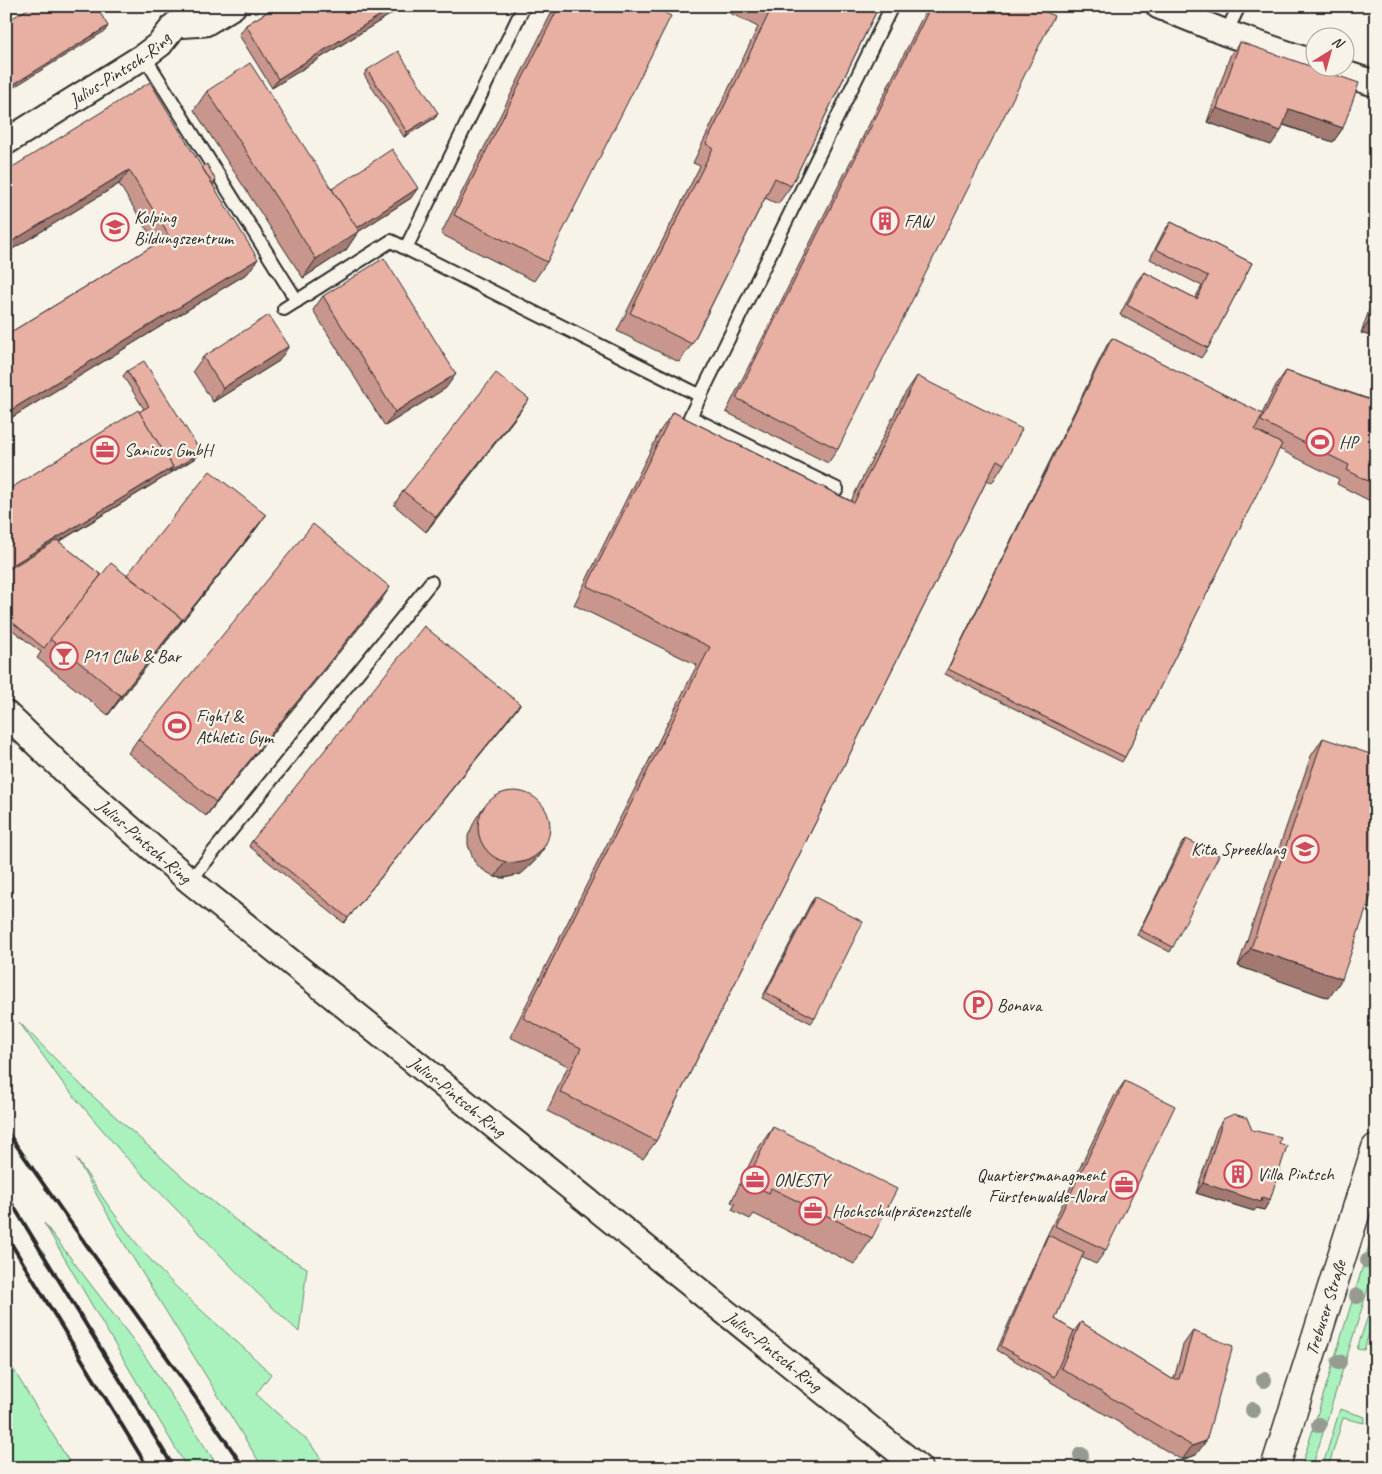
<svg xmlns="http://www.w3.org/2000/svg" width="1382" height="1474" viewBox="0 0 1382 1474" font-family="Caveat,sans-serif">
  <rect width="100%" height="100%" fill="#f7f3e8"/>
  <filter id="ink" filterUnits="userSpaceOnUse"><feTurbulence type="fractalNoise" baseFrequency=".02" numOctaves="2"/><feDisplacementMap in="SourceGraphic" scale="10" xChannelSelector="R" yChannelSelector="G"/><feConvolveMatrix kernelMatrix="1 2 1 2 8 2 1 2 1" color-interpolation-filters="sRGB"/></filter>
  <g filter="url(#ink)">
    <!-- green -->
    <g fill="#a9f1bd" stroke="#6a8e74">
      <polygon points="19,1022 86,1090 186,1180 269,1247 307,1268 299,1332 256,1292 122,1153 62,1082"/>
      <path d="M 76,1158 C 99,1192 121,1226 148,1257 C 185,1300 231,1334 271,1374 L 256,1394 L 310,1443 L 327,1468 L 263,1468 L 125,1245 Z"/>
      <polygon points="44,1223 143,1353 219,1468 187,1468"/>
      <polygon points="1376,1223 1376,1263 1312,1468 1301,1468"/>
      <polygon points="1375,1295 1376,1310 1364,1350 1357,1349"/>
      <polygon points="6,1357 73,1468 6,1468"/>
      <polygon points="1340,1409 1365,1417 1364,1423 1343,1418 1328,1468 1322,1468"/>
    </g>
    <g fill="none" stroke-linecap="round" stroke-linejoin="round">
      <!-- lane casing -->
      <g stroke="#2b2b2b" stroke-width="16">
        <g id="lane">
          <polyline points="1226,33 1239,6"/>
          <polyline points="144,56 297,301"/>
          <polyline points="406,248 524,6"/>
          <polyline points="284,309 391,241 701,396"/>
          <polyline points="837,489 690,417 892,6"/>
          <polyline points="190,881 431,582"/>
        </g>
      </g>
      <!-- street casing -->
      <g stroke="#2b2b2b" stroke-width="29">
        <g id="street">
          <polyline points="1159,6 1226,33 1314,63"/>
          <polyline points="1328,68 1376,84"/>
          <path id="s1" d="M 6,142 L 144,56 L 160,44 L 175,25 L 205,23 L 233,6"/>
          <path id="s2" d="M 6,714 L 79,784 L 190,881 L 919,1468"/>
        </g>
      </g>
      <!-- secondary casing -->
      <g stroke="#2b2b2b" stroke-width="31">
        <g id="secondary">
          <path id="s3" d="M 1275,1468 L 1376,1148"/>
        </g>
      </g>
      <!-- lane -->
      <use href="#lane" stroke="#f7f3e8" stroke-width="12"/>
      <!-- street -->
      <use href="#street" stroke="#f7f3e8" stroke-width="25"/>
      <!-- secondary -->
      <use href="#secondary" stroke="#f7f3e8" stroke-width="28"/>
      <!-- rail -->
      <g stroke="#2b2b2b" stroke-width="4">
        <path d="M 6,1130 C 83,1244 167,1353 244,1468"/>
        <polyline points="6,1194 174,1468"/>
        <polyline points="6,1235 148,1468"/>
      </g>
    </g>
    <!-- trees -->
    <g fill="#959b90">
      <circle cx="1368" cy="1261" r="8"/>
      <circle cx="1357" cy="1296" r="8"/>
      <circle cx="1339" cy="1362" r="8"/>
      <circle cx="1264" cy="1380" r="8"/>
      <circle cx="1253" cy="1410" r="8"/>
      <circle cx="1319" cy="1425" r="8"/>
      <circle cx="1081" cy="1455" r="8"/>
    </g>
    <!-- wall -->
    <g fill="#c8968c" stroke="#2b2b2b">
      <polygon points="277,6 404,6 272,88 239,35 246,25"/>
      <polygon points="555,6 651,6 547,262 534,281 441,234"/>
      <polygon points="716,6 879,6 791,186 778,204 765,198 692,344 679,362 617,331 700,166 693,163 758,27"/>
      <polygon points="928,6 1035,6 838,449 828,463 726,412"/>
      <polygon points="1240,42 1343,128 1333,142 1283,125 1271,145 1207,122 1230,56"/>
      <polygon points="367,70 438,113 435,118 404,137 364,75"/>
      <polygon points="207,91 332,189 411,198 358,232 346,250 303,278 194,110"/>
      <polygon points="202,167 216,181 213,185 248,273 6,421 6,335 156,244 119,184 6,253 6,171"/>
      <polygon points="1171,222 1252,263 1208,348 1201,358 1120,315 1137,281 1144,272 1195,298 1202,286 1150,259 1164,231"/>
      <polygon points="1376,291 1376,338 1361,333"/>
      <polygon points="323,296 446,388 385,426 313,310"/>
      <polygon points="1112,338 1262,414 1276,385 1286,371 1372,400 1376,394 1376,504 1337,484 1339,479 1279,449 1125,757 1122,762 945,674 1108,343"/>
      <polygon points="203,357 279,361 213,402 193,371"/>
      <polygon points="127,371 197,457 59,542 101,575 127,575 266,515 256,529 108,715 37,658 41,652 6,625 6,491 144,409 123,376"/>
      <polygon points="917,376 1004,464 992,483 987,480 656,1141 643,1159 547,1111 568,1066 510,1037 697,665 574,605 660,431 673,412 851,501 904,395"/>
      <polygon points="519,413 426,532 394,505 403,491"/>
      <polygon points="380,602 206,816 128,753 138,739"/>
      <polygon points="520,704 344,923 249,846 252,841"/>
      <polygon points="1323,738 1329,998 1238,966 1311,756"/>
      <polygon points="484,806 544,848 534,862 521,874 504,878 495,877 480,868 474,861 468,845 468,836 475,820"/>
      <polygon points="1186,839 1173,947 1170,952 1137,935 1182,843"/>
      <polygon points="815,897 815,1018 811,1023 762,998 811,902"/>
      <polygon points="1125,1081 1106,1250 1096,1264 1081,1257 1055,1319 1074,1331 1081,1322 1172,1379 1174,1379 1183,1345 1193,1331 1196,1455 1182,1460 997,1350 1045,1240 1115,1095"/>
      <polygon points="1223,1119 1252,1130 1279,1143 1270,1200 1264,1210 1257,1208 1254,1211 1196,1193 1217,1129"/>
      <polygon points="773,1127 872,1238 854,1264 754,1214 750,1219 732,1210 735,1204 731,1202 755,1153"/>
    </g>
    <!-- shaded-wall -->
    <g fill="#a27a72" stroke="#2b2b2b">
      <polygon points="395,6 404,6 272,88 278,79"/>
      <polygon points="108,26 105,31 6,92 6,89"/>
      <polygon points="1217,108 1281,131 1271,145 1207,122"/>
      <polygon points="1289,109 1343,128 1333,142 1279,123"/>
      <polygon points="438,113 435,118 404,137 407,132"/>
      <polygon points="129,170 119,184 6,253 6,245"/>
      <polygon points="418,188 411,198 358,232 346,250 303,278 316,259 349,233"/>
      <polygon points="258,259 248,273 6,421 6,413"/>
      <polygon points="1371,319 1376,320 1376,338 1361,333"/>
      <polygon points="289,346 279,361 213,402 223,388"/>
      <polygon points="456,374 446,388 385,426 395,412"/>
      <polygon points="529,399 519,413 426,532 436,517"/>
      <polygon points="201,452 197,457 6,574 6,569 173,467"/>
      <polygon points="266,515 256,529 108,715 121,696"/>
      <polygon points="390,587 380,602 206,816 216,802"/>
      <polygon points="520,704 517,709 344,923 348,918"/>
      <polygon points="544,848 534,862 521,874 504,878 495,877 505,862"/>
      <polygon points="1251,948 1342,979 1329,998 1238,966"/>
      <polygon points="1203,1183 1262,1197 1270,1200 1264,1210 1257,1208 1254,1211 1196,1193"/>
      <polygon points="1206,1441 1196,1455 1182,1460 1192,1446"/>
    </g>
    <!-- building -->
    <g fill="#e8afa3" stroke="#2b2b2b">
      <polygon points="32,6 96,6 108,26 6,89 6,22"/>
      <polygon points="277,6 395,6 278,79 246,25"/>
      <polygon points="559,6 651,6 671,16 547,262 454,215"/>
      <polygon points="766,6 879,6 791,186 775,178 692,344 630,313 713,148 706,144 771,9"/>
      <polygon points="931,6 1035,6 1054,16 838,449 736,398"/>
      <polygon points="1240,42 1359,83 1343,128 1289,109 1281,131 1217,108"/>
      <polygon points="398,51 438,113 407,132 367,70"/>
      <polygon points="250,63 359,231 316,259 207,91"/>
      <polygon points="150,82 258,259 6,413 6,335 169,236 129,170 6,245 6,171"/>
      <polygon points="392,149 418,188 357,228 332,189"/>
      <polygon points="207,164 216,181 212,183 202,167"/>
      <polygon points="1171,222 1252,263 1208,348 1127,305 1144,272 1197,299 1208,276 1156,249"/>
      <polygon points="384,258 456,374 395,412 323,296"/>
      <polygon points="1376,306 1376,320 1371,319"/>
      <polygon points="269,315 289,346 223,388 203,357"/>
      <polygon points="1112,338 1263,414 1255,430 1282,444 1125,757 948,669"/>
      <polygon points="144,361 201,452 169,472 173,467 139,412 149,406 127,371"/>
      <polygon points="1286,371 1373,401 1376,395 1376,485 1347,470 1349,465 1261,421"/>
      <polygon points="496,373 529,399 436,517 403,491"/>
      <polygon points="917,376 1022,429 1004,464 997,460 656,1141 560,1092 581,1048 523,1018 710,647 587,586 673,412 854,503"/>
      <polygon points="138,410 173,467 6,569 6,491"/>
      <polygon points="210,471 266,515 180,623 182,619 127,575"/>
      <polygon points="313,524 390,587 216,802 138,739"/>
      <polygon points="57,540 101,575 44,648 6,617 6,571"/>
      <polygon points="111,563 182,619 121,696 50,639"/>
      <polygon points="424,626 520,704 348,918 252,841"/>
      <polygon points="1323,738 1376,756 1376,881 1342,979 1251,948"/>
      <circle cx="514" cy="827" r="36"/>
      <polygon points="1186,839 1219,855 1173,947 1140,930"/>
      <polygon points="815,897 863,922 815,1018 766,993"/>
      <polygon points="1125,1081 1175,1106 1106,1250 1055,1226"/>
      <polygon points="1234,1114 1247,1118 1252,1130 1281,1137 1279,1143 1287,1146 1270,1200 1262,1197 1261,1202 1203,1183 1223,1119"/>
      <polygon points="773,1127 897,1189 872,1238 771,1188 769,1193 750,1184 753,1178 749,1176"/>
      <polygon points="1048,1235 1084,1252 1055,1319 1074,1331 1054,1377 1001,1346"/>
      <polygon points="1081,1322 1172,1379 1179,1379 1193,1331 1233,1346 1206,1441 1192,1446 1061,1368"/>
    </g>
  </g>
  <!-- icons -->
  <defs>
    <g id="building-ring" transform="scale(1.4375)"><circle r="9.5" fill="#f7f3e8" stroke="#d1495b" stroke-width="1.5"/><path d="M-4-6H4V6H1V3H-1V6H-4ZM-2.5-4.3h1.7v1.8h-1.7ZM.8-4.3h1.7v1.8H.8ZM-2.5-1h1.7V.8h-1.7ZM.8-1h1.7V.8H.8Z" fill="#d1495b"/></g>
    <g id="school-ring" transform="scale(1.4375)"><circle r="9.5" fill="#f7f3e8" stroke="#d1495b" stroke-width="1.5"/><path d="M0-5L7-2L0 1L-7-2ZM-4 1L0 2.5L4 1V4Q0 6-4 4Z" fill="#d1495b"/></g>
    <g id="stadium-ring" transform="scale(1.4375)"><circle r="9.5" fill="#f7f3e8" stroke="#d1495b" stroke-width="1.5"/><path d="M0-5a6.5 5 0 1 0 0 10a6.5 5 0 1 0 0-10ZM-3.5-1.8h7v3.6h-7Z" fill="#d1495b"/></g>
    <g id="office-ring" transform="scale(1.4375)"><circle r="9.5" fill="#f7f3e8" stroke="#d1495b" stroke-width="1.5"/><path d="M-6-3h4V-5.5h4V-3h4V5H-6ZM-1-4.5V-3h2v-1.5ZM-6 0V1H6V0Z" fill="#d1495b"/></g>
    <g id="bar-ring" transform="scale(1.4375)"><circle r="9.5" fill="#f7f3e8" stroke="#d1495b" stroke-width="1.5"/><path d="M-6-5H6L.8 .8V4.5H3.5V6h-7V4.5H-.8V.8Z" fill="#d1495b"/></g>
    <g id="parking-ring" transform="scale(1.4375)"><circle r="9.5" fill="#f7f3e8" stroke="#d1495b" stroke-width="1.5"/><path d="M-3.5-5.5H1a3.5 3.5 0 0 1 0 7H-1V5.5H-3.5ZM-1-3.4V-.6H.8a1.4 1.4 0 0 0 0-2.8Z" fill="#d1495b"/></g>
  </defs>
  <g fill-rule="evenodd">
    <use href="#building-ring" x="885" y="221"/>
    <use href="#school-ring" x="115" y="227"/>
    <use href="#stadium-ring" x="1320" y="442"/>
    <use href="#office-ring" x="105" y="450"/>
    <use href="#bar-ring" x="64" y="656"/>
    <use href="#stadium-ring" x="177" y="726"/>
    <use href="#school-ring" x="1305" y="849"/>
    <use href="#parking-ring" x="978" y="1005"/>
    <use href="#building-ring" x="1238" y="1174"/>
    <use href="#office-ring" x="755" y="1180"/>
    <use href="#office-ring" x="1124" y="1185"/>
    <use href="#office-ring" x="813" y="1211"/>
  </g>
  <g text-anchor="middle" stroke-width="4.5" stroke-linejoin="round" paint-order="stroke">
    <!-- street labels -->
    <g font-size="18" fill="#2b2b2b" stroke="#f7f3e8">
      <text dy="6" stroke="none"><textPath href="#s1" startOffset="135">Julius-Pintsch-Ring</textPath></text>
      <text dy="6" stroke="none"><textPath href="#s2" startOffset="188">Julius-Pintsch-Ring</textPath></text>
      <text dy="6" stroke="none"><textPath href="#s2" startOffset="592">Julius-Pintsch-Ring</textPath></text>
      <text dy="6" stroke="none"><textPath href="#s3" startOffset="168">Trebuser Straße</textPath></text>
      <text dy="6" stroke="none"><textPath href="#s2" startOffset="998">Julius-Pintsch-Ring</textPath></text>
    </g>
    <!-- poi labels -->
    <g font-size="18" fill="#2b2b2b" stroke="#f7f3e8" text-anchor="start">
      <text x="134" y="223">Kolping<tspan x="134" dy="21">Bildungszentrum</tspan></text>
      <text x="904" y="227">FAW</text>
      <text x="1339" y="448">HP</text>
      <text x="124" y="456">Sanicus GmbH</text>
      <text x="83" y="662">P11 Club &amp; Bar</text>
      <text x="196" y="722">Fight &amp;<tspan x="196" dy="21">Athletic Gym</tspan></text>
      <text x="1286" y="855" text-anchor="end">Kita Spreeklang</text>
      <text x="997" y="1011">Bonava</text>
      <text x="1257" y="1180">Villa Pintsch</text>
      <text x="1105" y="1181" text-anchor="end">Quartiersmanagment<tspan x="1105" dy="21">Fürstenwalde-Nord</tspan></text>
      <text x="774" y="1186">ONESTY</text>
      <text x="832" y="1217">Hochschulpräsenzstelle</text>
    </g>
  </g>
  <!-- margin -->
  <rect width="1382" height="1474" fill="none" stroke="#f7f3e8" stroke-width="25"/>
  <rect x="12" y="12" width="1357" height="1449" fill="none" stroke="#2b2b2b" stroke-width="2" filter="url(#ink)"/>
  <!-- north arrow -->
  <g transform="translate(1330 52) rotate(37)"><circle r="24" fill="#f7f3e8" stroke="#a5a39c"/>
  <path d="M0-4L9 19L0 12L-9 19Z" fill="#d1495b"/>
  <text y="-8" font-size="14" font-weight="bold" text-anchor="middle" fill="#2b2b2b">N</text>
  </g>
</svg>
